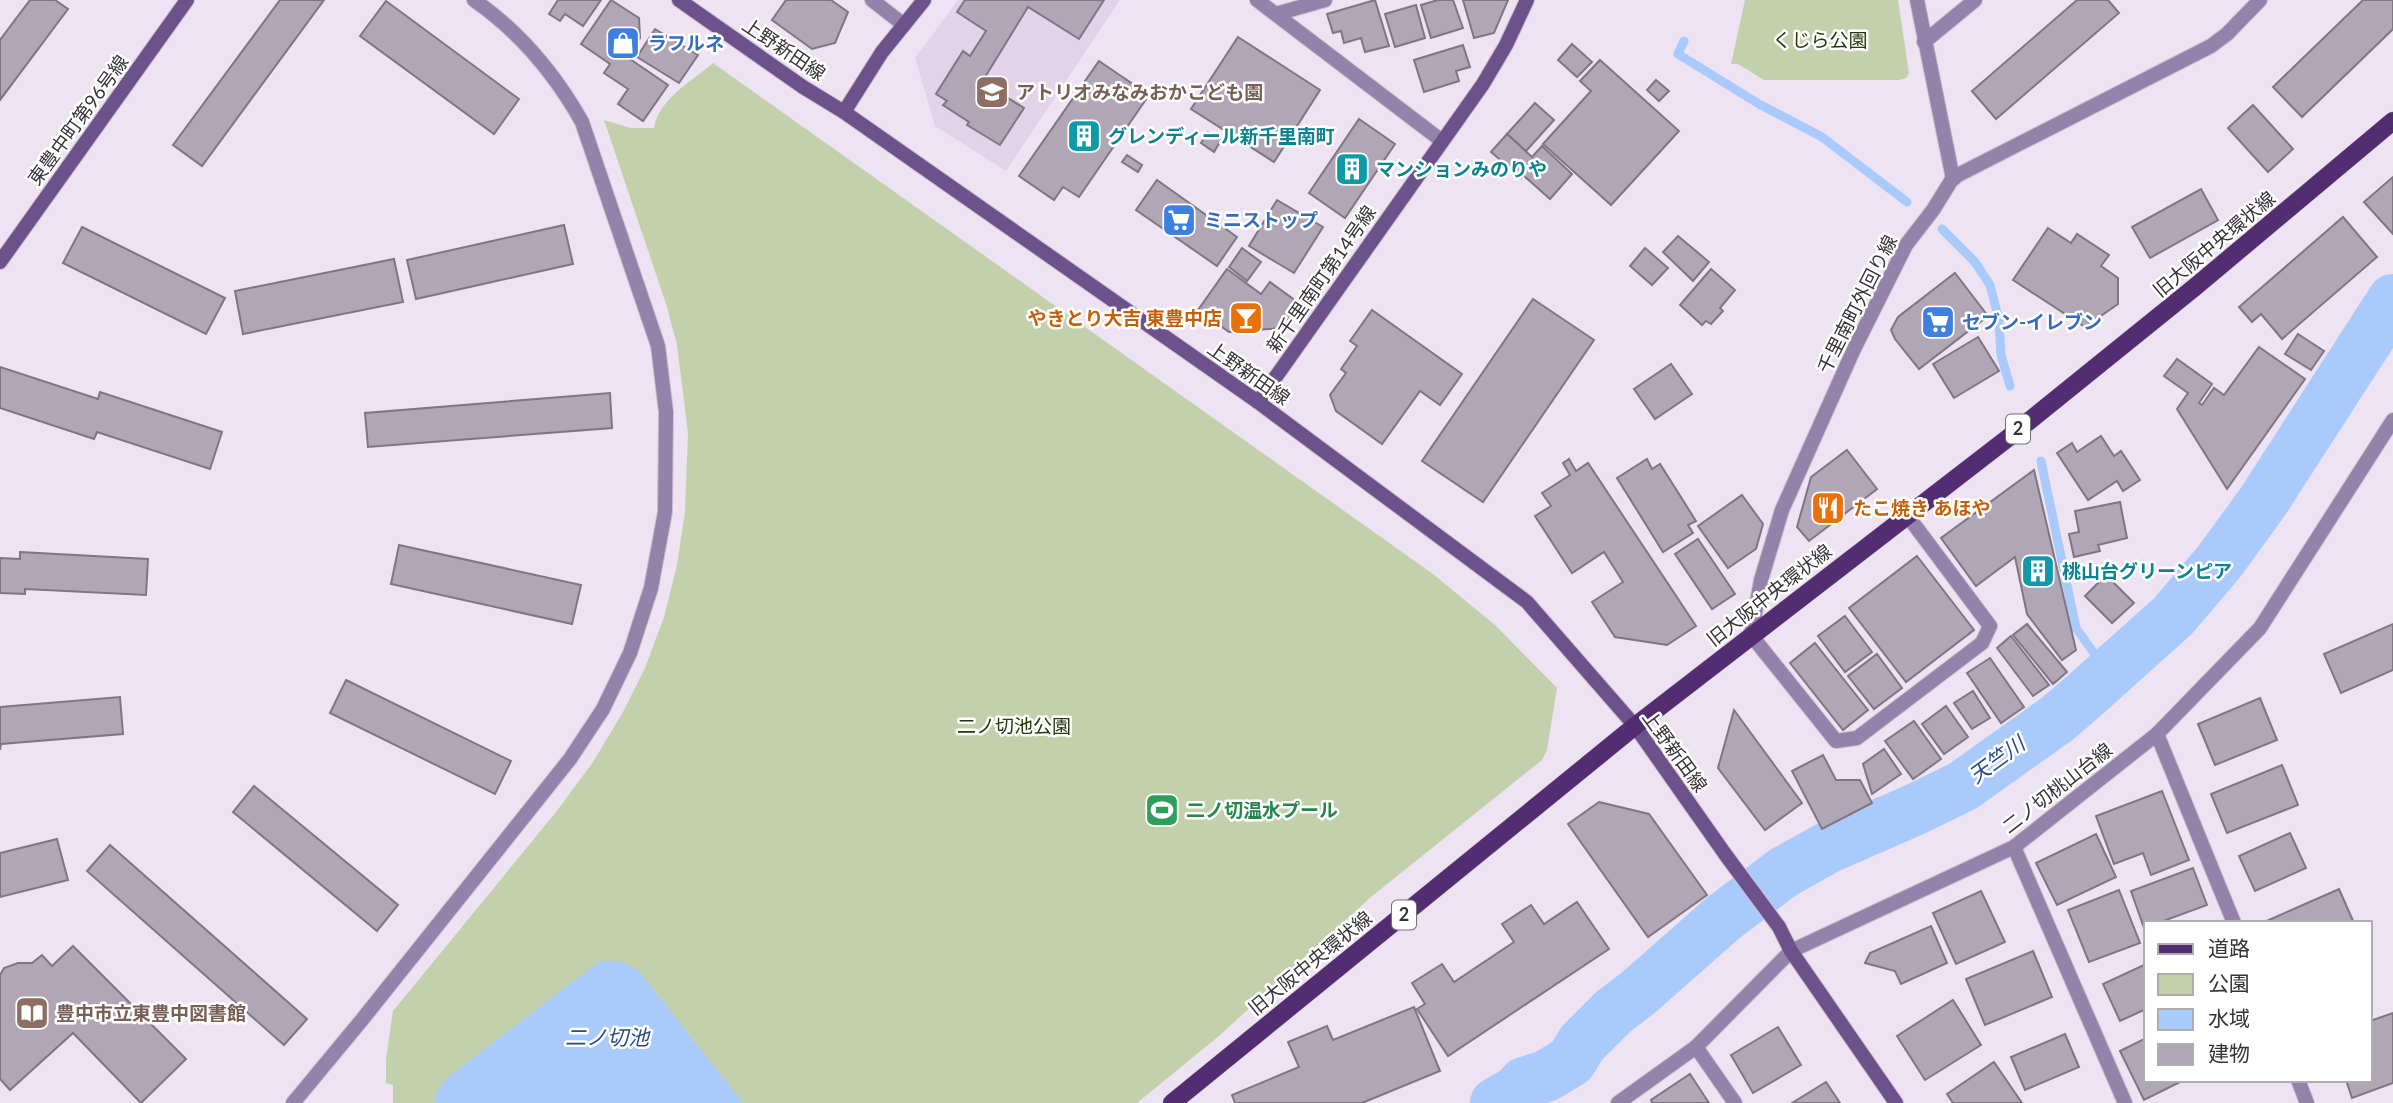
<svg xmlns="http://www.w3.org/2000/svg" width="2393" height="1103" viewBox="0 0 2393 1103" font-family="Lato,'Noto Sans JP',sans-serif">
  <rect width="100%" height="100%" fill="#eee3f3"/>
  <!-- built -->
  <polygon fill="#e3d3e9" points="958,0 1120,0 1006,171 935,126 915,58"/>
  <!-- green -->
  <g fill="#c2d1ac">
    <polygon points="1745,0 1898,0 1909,73 1906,78 1899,80 1764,80 1738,64 1731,64"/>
    <path d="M 713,63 L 1433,574 L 1495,625 L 1557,688 L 1547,750 L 1542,760 L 1371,897 L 1219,1036 L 1137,1103 L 393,1103 L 393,1085 L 386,1083 L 386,1059 L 393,1011 L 556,812 L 593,762 L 623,712 L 645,668 L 664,617 L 677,565 L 685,512 L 688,433 L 677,345 L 667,307 L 604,120 L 631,128 L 654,128 C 658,100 692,81 713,63 Z"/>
  </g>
  <!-- water -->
  <polygon fill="#abcafc" points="600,961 623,962 639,971 743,1103 435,1103 437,1092 447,1078"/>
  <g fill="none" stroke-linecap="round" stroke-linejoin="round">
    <!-- stream -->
    <g stroke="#abcafc" stroke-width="9">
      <polyline points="1684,41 1678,54 1759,104 1822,137 1907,202"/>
      <polyline points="1942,229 1975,262 1990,285 1999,320 2001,355 2010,386"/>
      <polyline points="2041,461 2076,628 2109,674"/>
    </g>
    <!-- river -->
    <polyline stroke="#abcafc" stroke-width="52" points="1496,1103 1517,1091 1524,1083 1546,1076 1571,1061 1582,1043 1613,1012 1638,993 1723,918 1784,872 1827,848 1916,809 1963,786 2057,719 2085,695 2173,616 2219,562 2262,503 2393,300"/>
  </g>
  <!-- building -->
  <g fill="#b0a6b5" stroke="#7f7683" stroke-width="2">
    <polygon points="30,0 55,0 68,9 0,100 0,40"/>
    <polygon points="280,0 324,0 202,166 173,145"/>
    <polygon points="558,0 601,0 583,26 565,14 560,21 549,14"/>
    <polygon points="611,0 639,18 640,38 627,57 668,85 643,121 618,104 628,89 604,73 610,64 581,44"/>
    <polygon points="786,0 831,0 848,12 835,43 812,49 772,20"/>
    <polygon points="965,0 1104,0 1079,39 1028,7 982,82 1024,108 1000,145 967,125 969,122 943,105 947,101 936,94 963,51 970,56 986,31 957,12"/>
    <polygon points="1375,0 1389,46 1365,52 1361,38 1344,43 1341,31 1333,33 1327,14"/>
    <polygon points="1438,0 1453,0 1463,28 1431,38 1421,5"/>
    <polygon points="1463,0 1508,0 1494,33 1474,38"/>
    <polygon points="2077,0 2108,0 2119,13 1996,119 1972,91"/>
    <polygon points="2363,0 2393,0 2393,29 2302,117 2273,87"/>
    <polygon points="386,1 519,99 494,134 360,36"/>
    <polygon points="1416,5 1425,38 1395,47 1385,14"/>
    <polygon points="655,29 698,55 679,83 637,57"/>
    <polygon points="1238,37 1320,90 1274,162 1191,109"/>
    <polygon points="1572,44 1592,62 1577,77 1558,60"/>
    <polygon points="1463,45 1470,67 1456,71 1459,81 1424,92 1414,60"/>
    <polygon points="1600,60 1679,131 1611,205 1543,144 1591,91 1580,81"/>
    <polygon points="1099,61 1149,95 1079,197 1063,187 1054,200 1019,176"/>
    <polygon points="1656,80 1669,91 1659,101 1647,90"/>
    <polygon points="1535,103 1554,120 1526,151 1507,134"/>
    <polygon points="2253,105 2293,149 2268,172 2228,128"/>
    <polygon points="1359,119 1395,144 1345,218 1309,193"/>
    <polygon points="1208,132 1221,140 1214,152 1201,143"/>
    <polygon points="1507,134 1532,157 1542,146 1572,174 1550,199 1523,175 1521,178 1491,152"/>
    <polygon points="1127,155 1142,165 1138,172 1122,162"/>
    <polygon points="2393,177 2393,234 2364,202"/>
    <polygon points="1157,180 1237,237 1217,266 1136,210"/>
    <polygon points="2201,189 2218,220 2150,258 2132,227"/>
    <polygon points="1277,200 1323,227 1294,273 1249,246"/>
    <polygon points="2343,217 2377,257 2282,339 2261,314 2252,322 2239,307"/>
    <polygon points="564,225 573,264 416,299 407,260"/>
    <polygon points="82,227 225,298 206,334 63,263"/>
    <polygon points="2048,228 2071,243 2077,234 2109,255 2101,266 2118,278 2118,304 2085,327 2013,280"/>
    <polygon points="1678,236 1709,262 1693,281 1663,252"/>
    <polygon points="1242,248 1261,262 1247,281 1229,267"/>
    <polygon points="1645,248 1668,268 1652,285 1630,266"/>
    <polygon points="394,259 403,302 243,334 235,291"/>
    <polygon points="1227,269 1261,294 1270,282 1300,304 1282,328 1229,332 1198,310"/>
    <polygon points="1711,269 1735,290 1720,308 1723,311 1711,324 1706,321 1702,325 1680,305"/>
    <polygon points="1955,273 1988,316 1919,369 1895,339 1891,330 1898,317"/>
    <polygon points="1533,299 1594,340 1483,502 1422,461"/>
    <polygon points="1372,310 1462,374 1440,405 1420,391 1382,444 1336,411 1330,395 1346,373 1341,369 1357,346 1350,341"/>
    <polygon points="2298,334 2324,351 2311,370 2285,354"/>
    <polygon points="1978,337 1999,371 1954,398 1933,364"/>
    <polygon points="2259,347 2305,379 2227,489 2177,409 2188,393 2164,376 2177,359 2212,384 2199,403 2202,405 2214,388 2224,395"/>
    <polygon points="1671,364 1692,394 1655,419 1634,389"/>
    <polygon points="0,367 98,399 100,392 222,432 210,469 97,432 94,439 0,408"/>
    <polygon points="610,393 612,428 368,447 365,413"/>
    <polygon points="2101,436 2114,456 2121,451 2140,480 2123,491 2117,481 2088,500 2057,453 2072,443 2077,452"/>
    <polygon points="1847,450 1877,489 1809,541 1797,527 1811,477"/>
    <polygon points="1569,459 1576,471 1588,463 1696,626 1667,645 1615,637 1592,602 1623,582 1604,552 1572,573 1535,516 1551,506 1542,493 1570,475 1563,463"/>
    <polygon points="1647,459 1652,469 1660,464 1696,521 1688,525 1693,533 1663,552 1617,478"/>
    <polygon points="2034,470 2076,650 2062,660 2027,614 2015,557 1976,586 1941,538"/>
    <polygon points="1742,495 1763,524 1756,549 1728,568 1698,526"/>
    <polygon points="2120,502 2127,538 2098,545 2100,551 2074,557 2069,534 2079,532 2075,511"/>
    <polygon points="1698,539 1735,594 1712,609 1675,554"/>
    <polygon points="399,545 581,585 572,624 391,584"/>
    <polygon points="20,552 148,559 146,595 25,589 25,594 0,593 0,558 20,559"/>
    <polygon points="1917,556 1974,630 1906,682 1849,608"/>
    <polygon points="2106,575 2134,603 2112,623 2085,596"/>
    <polygon points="1845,616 1872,652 1845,672 1818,636"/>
    <polygon points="2027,624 2067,672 2053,684 2013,635"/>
    <polygon points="2393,624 2393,670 2341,693 2324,654"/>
    <polygon points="2011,636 2049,685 2033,696 1997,648"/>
    <polygon points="1815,643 1868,710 1843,730 1790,663"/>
    <polygon points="1877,654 1902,688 1874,709 1848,676"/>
    <polygon points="1990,658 2024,707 2001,723 1967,673"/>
    <polygon points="346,680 511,761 495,794 330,713"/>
    <polygon points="1973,691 1990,718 1972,729 1954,703"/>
    <polygon points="120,697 123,734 1,744 0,750 0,707"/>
    <polygon points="2260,698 2277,740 2215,765 2198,724"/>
    <polygon points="1946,706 1968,737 1944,754 1922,724"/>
    <polygon points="1734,710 1802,803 1765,830 1718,768"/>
    <polygon points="1914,721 1941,759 1913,779 1885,741"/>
    <polygon points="1884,749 1901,774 1872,794 1863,764"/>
    <polygon points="1823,755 1836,780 1860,780 1872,803 1822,829 1792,771"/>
    <polygon points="2282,765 2298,805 2227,833 2211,794"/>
    <polygon points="254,786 398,905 377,931 233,812"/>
    <polygon points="2162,791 2189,860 2151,875 2143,853 2114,864 2096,816"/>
    <polygon points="1599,802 1649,814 1707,895 1648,937 1568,824"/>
    <polygon points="2290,833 2306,868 2255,891 2239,856"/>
    <polygon points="2096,834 2116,877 2057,905 2036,863"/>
    <polygon points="57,839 68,880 0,897 0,853"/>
    <polygon points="110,845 307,1019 284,1045 87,871"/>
    <polygon points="2193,868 2207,905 2158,923 2146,923 2144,928 2131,891"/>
    <polygon points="2339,889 2354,923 2262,923"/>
    <polygon points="2119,890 2140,943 2089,962 2068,910"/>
    <polygon points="1981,891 2005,942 1956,964 1933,913"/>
    <polygon points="1577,902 1609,949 1448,1056 1417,1009 1425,1004 1412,983 1442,964 1454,982 1514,942 1502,924 1531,905 1544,924"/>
    <polygon points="1931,926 1947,963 1901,984 1895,971 1865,963 1870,953"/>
    <polygon points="73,946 186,1059 141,1103 73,1033 10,1090 0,1079 0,975 4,968 18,963 32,963 42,955 52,966"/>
    <polygon points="2033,951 2052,997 1985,1025 1966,979"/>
    <polygon points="2146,964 2146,1009 2120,1021 2103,984"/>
    <polygon points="1953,1000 1981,1045 1925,1080 1897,1036"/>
    <polygon points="1414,1007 1440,1071 1362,1103 1235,1103 1232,1095 1299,1067 1288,1042 1327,1026 1333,1040"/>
    <polygon points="2393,1013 2393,1083 2352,1098 2346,1080 2370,1080 2370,1021"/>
    <polygon points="1778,1027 1801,1065 1753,1093 1731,1055"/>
    <polygon points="2065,1034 2079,1067 2025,1090 2011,1057"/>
    <polygon points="2146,1038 2146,1080 2184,1080 2144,1100 2120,1051"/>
    <polygon points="1994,1062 2022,1103 1953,1103 1947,1094"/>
    <polygon points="1690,1074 1709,1103 1652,1103 1651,1100"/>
    <polygon points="1826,1082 1840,1103 1792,1103"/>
  </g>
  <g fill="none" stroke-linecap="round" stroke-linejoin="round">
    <!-- street casing -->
    <g stroke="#c9c0ce" stroke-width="16">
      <g id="street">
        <polyline points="872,0 904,25"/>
        <polyline points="1257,0 1442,141"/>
        <polyline points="1917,0 1953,179"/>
        <polyline points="1276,14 1325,0"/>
        <polyline points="1924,42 1975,0"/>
        <polyline points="1907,515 1990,626 1982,643 1857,738 1836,741 1751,635 1761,580 1782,510 1854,349 1906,245 1933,210 1951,181 1958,175 2211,46 2227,34 2260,0"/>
        <polyline points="2157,734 2234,923"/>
        <polyline points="2014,847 2125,1103"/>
        <polyline points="1696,1047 1735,1103"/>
        <polyline points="2298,1080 2307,1103"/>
        <path d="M 293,1103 L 361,1021 L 570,759 L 603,709 L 630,653 L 651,588 L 665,512 L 666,412 L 658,346 L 582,122 C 555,74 520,32 474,0"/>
        <polyline points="1618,1103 1696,1047 1791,951 2014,847 2157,734 2260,628 2393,420"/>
      </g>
    </g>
    <!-- secondary casing -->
    <g stroke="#c9c0ce" stroke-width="16">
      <g id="secondary">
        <polyline points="679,0 803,87 844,112 1258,402 1527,602 1635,726 1725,854 1779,927 1791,951 1896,1103"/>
        <polyline points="844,112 882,52 924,0"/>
        <polyline points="0,262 187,0"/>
        <polyline points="1258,402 1483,84 1506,45 1527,0"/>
      </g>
    </g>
    <!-- primary casing -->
    <g stroke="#c9c0ce" stroke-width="19">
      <polyline id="primary" points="1172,1103 1635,726 2008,438 2195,287 2393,121"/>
    </g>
    <!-- street -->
    <use href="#street" stroke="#9582aa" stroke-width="14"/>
    <!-- secondary -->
    <use href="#secondary" stroke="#6d518a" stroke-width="14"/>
    <!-- primary -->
    <use href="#primary" stroke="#522d72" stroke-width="18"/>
  </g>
  <!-- icons -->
  <defs>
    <g id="shop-square" transform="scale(1.75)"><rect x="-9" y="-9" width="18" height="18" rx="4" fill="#3f7fe0" stroke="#fff"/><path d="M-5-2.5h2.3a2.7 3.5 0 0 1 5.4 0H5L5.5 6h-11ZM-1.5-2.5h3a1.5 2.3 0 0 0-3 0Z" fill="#fff"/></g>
    <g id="school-square" transform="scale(1.75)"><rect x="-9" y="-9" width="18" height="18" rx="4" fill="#8d6e63" stroke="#fff"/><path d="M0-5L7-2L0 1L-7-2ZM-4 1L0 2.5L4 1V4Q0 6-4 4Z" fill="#fff"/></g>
    <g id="building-square" transform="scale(1.75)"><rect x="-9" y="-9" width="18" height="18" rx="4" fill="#0f9aa8" stroke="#fff"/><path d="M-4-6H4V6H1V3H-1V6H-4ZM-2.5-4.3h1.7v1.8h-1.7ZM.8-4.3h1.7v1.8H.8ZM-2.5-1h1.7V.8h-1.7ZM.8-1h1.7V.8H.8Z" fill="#fff"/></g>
    <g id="supermarket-square" transform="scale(1.75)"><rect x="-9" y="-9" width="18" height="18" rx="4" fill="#3f7fe0" stroke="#fff"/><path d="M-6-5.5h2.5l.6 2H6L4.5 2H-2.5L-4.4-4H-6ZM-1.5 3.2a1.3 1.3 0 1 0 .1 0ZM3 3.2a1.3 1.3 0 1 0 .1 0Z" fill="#fff"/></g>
    <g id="bar-square" transform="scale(1.75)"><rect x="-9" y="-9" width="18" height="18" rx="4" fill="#e8710a" stroke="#fff"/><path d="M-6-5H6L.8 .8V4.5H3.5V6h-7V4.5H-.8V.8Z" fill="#fff"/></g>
    <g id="restaurant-square" transform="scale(1.75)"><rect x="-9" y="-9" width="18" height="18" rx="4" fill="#e8710a" stroke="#fff"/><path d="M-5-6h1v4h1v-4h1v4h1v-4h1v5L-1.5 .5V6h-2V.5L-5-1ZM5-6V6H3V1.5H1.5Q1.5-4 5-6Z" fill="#fff"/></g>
    <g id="stadium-square" transform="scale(1.75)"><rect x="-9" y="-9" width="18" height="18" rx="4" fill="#2e9e5b" stroke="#fff"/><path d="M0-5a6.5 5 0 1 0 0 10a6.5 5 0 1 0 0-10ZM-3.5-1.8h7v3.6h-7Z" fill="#fff"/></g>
    <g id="library-square" transform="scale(1.75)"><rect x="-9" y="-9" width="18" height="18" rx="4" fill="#8d6e63" stroke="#fff"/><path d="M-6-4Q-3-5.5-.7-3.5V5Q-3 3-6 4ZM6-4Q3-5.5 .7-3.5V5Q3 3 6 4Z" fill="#fff"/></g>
  </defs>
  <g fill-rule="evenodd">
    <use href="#shop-square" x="623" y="43"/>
    <use href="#school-square" x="992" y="92"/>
    <use href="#building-square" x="1084" y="136"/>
    <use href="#building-square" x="1352" y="169"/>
    <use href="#supermarket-square" x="1179" y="220"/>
    <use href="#bar-square" x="1246" y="318"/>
    <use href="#supermarket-square" x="1938" y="322"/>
    <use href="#restaurant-square" x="1828" y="508"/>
    <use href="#building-square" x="2038" y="571"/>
    <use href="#stadium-square" x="1162" y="810"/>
    <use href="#library-square" x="32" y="1013"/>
  </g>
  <g text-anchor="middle" stroke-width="5" stroke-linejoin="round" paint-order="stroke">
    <!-- shield labels -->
    <g fill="#fff" stroke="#737074" stroke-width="2">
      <rect x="2006" y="414.5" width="24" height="29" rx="5"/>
      <rect x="1392" y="900.5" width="24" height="29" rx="5"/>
    </g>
    <g font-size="18" font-weight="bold" fill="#373339">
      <text x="2018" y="435">2</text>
      <text x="1404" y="921">2</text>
    </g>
    <!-- park labels -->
    <g font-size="19" fill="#27350c" stroke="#fff">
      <text x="1820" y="47">くじら公園</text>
      <text x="1014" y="733">二ノ切池公園</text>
    </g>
    <!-- shop labels -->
    <g font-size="19" font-weight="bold" fill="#366cbe" stroke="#fff" text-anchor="start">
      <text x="648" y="50">ラフルネ</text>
      <text x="1204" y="227">ミニストップ</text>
      <text x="1962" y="329">セブン-イレブン</text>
    </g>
    <!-- street labels -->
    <g font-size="19" fill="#373339" stroke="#fff">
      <text transform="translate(784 49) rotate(34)" y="7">上野新田線</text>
      <text transform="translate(78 120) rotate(-54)" y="7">東豊中町第96号線</text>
      <text transform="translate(2214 244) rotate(-40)" y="7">旧大阪中央環状線</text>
      <text transform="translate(1321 279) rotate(-55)" y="7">新千里南町第14号線</text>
      <text transform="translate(1857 304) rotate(-63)" y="7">千里南町外回り線</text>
      <text transform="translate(1249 373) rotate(35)" y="7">上野新田線</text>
      <text transform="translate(1769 595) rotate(-38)" y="7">旧大阪中央環状線</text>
      <text transform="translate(1675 751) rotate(54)" y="7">上野新田線</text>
      <text transform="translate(2057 788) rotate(-38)" y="7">二ノ切桃山台線</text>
      <text transform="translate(1310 963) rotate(-39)" y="7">旧大阪中央環状線</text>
    </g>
    <!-- education labels -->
    <g font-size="19" font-weight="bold" fill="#785e54" stroke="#fff" text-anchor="start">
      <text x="1016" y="99">アトリオみなみおかこども園</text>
      <text x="56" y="1020">豊中市立東豊中図書館</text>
    </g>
    <!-- culture labels -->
    <g font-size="19" font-weight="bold" fill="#0d838f" stroke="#fff" text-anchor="start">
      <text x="1108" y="143">グレンディール新千里南町</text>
      <text x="1376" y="176">マンションみのりや</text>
      <text x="2062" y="578">桃山台グリーンピア</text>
    </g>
    <!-- food labels -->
    <g font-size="19" font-weight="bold" fill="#c56008" stroke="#fff" text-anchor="end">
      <text x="1222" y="325">やきとり大吉 東豊中店</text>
      <text x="1853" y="515" text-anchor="start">たこ焼き あほや</text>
    </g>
    <!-- leisure labels -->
    <g font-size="19" font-weight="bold" fill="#27864d" stroke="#fff" text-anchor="start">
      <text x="1186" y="817">二ノ切温水プール</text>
    </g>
    <!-- water labels -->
    <g font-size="21" font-style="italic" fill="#284c88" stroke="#fff">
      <text transform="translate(1997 760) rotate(-36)" y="7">天竺川</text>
      <text x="607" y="1045">二ノ切池</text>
    </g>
  </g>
  <!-- legend -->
  <rect x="2144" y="921" width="228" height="161" fill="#ffffff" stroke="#afadb0" stroke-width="2"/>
  <rect x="2158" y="944" width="35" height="10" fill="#522d72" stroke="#afadb0" stroke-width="2"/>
  <text x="2208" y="956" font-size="21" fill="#373339">道路</text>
  <rect x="2158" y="974" width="35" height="21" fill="#c2d1ac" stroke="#afadb0" stroke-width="2"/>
  <text x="2208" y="991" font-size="21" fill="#373339">公園</text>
  <rect x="2158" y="1009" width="35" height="21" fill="#abcafc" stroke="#afadb0" stroke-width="2"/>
  <text x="2208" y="1026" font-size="21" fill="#373339">水域</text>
  <rect x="2158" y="1044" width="35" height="21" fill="#b0a6b5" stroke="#afadb0" stroke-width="2"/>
  <text x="2208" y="1061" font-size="21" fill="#373339">建物</text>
</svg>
